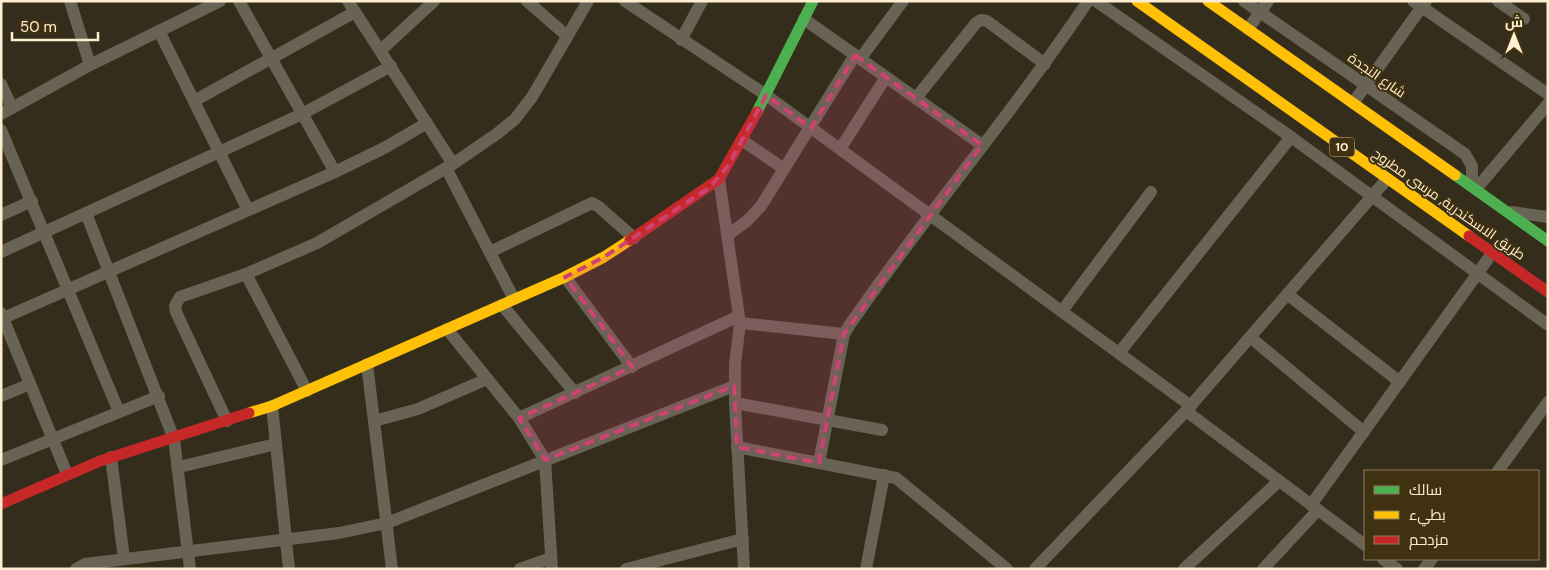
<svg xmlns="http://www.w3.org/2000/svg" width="1549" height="570" viewBox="0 0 1549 570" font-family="'DM Sans',Cairo,sans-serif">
  <rect width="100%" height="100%" fill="#352d1b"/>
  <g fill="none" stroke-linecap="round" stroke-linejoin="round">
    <!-- street -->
    <g stroke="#696355" stroke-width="12">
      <polyline points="70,1 90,65"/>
      <polyline points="239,1 335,172"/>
      <polyline points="348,1 453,164"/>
      <polyline points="527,1 567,36"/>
      <polyline points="625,1 766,95 1191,406"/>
      <polyline points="1096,1 1291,137 1548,325"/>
      <polyline points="1244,1 1465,154 1472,166 1472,186"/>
      <polyline points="1413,1 1548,94"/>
      <polyline points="1498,1 1524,19"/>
      <polyline points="804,19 982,145"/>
      <polyline points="1248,29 1268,1"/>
      <polyline points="159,31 248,210"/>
      <polyline points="681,40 702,1"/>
      <polyline points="381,50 434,1"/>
      <polyline points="860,59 903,1"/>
      <polyline points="1,84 12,108"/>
      <polyline points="916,98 976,23 981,20 987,21 1045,64"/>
      <polyline points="194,101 355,12"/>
      <polyline points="1353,103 1426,1"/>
      <polyline points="1,114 90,65 220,1"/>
      <polyline points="1,130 119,412"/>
      <polyline points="742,140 784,169"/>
      <polyline points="840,149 886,77"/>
      <polyline points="446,168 514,299"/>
      <polyline points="719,179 740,323 735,364 735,403 744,569"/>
      <polyline points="1476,189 1548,104"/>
      <polyline points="1511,212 1548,217"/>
      <polyline points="86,213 174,439 190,569"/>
      <polyline points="1,215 32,201"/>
      <polyline points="728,235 747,221 761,206 855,55"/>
      <polyline points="1,252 302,114 391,66"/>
      <polyline points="490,252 592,203 599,207 634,238"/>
      <polyline points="246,274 307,391"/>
      <polyline points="565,277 632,367"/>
      <polyline points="1287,294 1400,382"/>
      <polyline points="502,305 575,393"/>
      <polyline points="1062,311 1151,192"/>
      <polyline points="1,313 67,474"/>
      <polyline points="1,319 335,172 386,147 427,123"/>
      <polyline points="740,323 844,334"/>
      <polyline points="447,329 519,418 545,460 552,569"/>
      <polyline points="1250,337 1364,432"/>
      <polyline points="1119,353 1291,137"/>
      <polyline points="367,364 392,569"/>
      <polyline points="1,396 30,384"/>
      <polyline points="735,403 882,430"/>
      <polyline points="272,406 289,569"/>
      <polyline points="1186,411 1365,545"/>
      <polyline points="519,418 739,316"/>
      <polyline points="227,421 176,312 175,306 180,297 246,274 317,243 453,164 498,133 515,119 532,97 588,1"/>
      <polyline points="374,421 418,409 487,379"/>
      <polyline points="737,447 896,478 1007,569"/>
      <polyline points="111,457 124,559"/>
      <polyline points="1,460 159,396"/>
      <path d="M 819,463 L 844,334 L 849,326 C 925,215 1013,113 1088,1"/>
      <polyline points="179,467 276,444"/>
      <polyline points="1498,471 1548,402"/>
      <polyline points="1311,505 1493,252"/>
      <polyline points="1383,559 1397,569"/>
      <polyline points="76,569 85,564 339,533 387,523 734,386"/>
      <polyline points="520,569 551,558"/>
      <polyline points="626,569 743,539"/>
      <polyline points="866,569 884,475"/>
      <polyline points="1035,569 1186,411 1387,179"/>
      <polyline points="1184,569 1279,481"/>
      <polyline points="1263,569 1318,510"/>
      <polyline points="1424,569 1432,559"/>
    </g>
    <!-- fast -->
    <g stroke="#4caf50" stroke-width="11">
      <polyline points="757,112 813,1"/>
      <polyline points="1455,175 1548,241"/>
    </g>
    <!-- slow -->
    <g stroke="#ffc107" stroke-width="11">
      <polyline points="1137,1 1469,236"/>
      <polyline points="1208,1 1455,175"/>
      <polyline points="249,413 272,406 565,277 604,257 630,240"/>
    </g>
    <!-- jam -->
    <g stroke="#c62828" stroke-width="11">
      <polyline points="1469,236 1548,292"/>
      <polyline points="630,240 719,179 757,112"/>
      <polyline points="1,504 100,461 249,413"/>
    </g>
  </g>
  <!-- marked area -->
  <path fill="#ce4372" fill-opacity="0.2" stroke="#ce4372" stroke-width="4" stroke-dasharray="10 6" stroke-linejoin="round" d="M 855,55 L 982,145 L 844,334 L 819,463 L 737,447 L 734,386 L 545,460 L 519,418 L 632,367 L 565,277 L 604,257 L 710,187 L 728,166 L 766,95 L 811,128 Z"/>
  <g text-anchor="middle" stroke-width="4" stroke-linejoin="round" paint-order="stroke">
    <!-- shield labels -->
    <rect fill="#403110" stroke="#c4b596" stroke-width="1" x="1329.5" y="137.5" width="25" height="19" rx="4"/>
    <g font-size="12" font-weight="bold" fill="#fdeecf">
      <text x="1342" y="151">10</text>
    </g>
    <!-- street labels -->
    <g font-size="14" fill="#fdeecf" stroke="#403110">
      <text transform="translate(1377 75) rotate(35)" y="5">شارع النجدة</text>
      <text transform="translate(1449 204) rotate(35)" y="5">طريق الاسكندرية, مرسى مطروح</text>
    </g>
  </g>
  <!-- border -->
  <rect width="1549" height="570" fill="none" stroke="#fdeecf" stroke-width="5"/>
  <!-- legend -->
  <rect x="1364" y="470" width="175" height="90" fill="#403110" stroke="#8c7d5c"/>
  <rect x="1374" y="486" width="25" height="8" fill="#4caf50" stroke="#8c7d5c"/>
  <text x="1409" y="495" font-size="15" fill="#fdeecf">سالك</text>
  <rect x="1374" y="511" width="25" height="8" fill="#ffc107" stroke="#8c7d5c"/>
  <text x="1409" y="520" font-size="15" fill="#fdeecf">بطيء</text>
  <rect x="1374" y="536" width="25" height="8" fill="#c62828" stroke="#8c7d5c"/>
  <text x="1409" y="545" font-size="15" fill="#fdeecf">مزدحم</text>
  <!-- north arrow -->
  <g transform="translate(1514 35)" stroke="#403110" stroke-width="4" paint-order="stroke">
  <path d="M0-4L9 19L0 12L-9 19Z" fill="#fdeecf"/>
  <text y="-8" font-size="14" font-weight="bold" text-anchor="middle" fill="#fdeecf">ش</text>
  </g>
  <!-- scale -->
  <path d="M12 32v8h86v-8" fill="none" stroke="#fdeecf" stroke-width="2.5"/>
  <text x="20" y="32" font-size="15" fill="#fdeecf" stroke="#403110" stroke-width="4" paint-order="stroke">50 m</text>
</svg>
